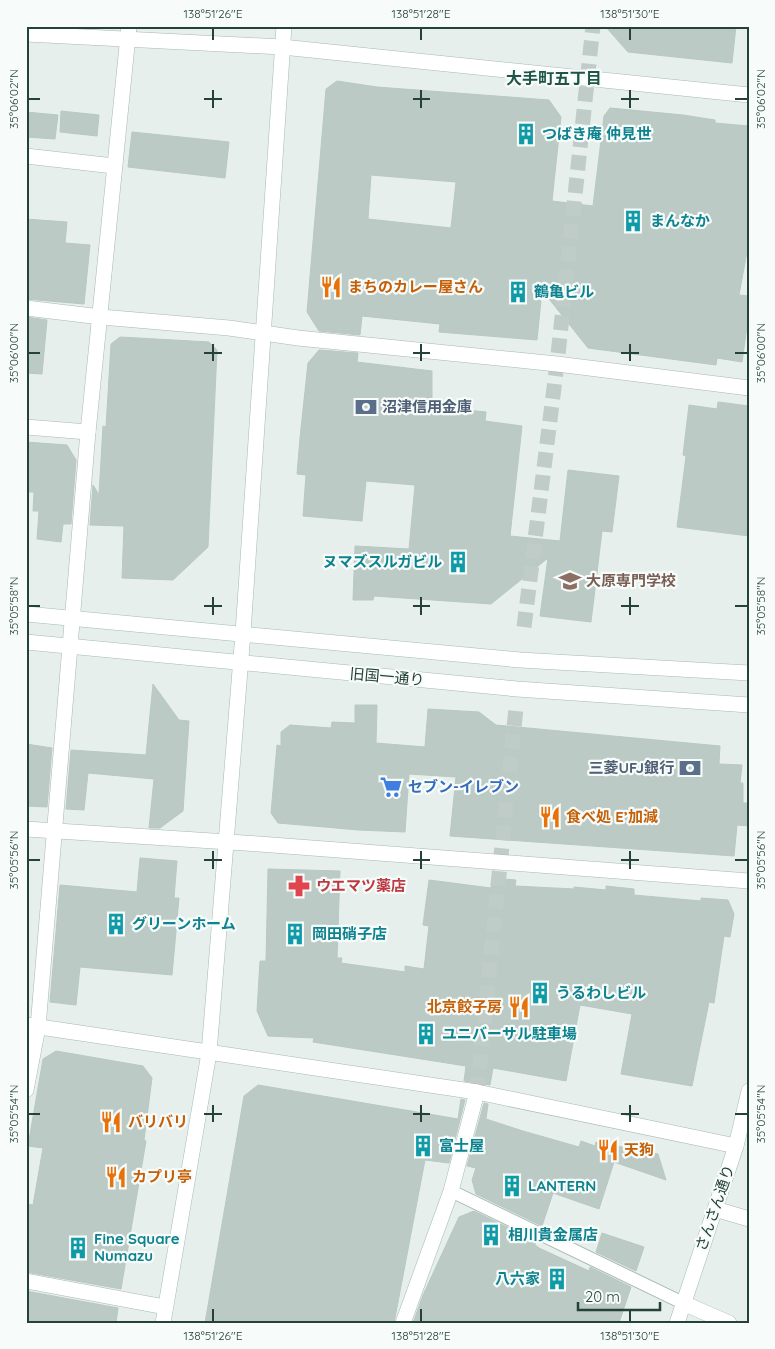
<svg xmlns="http://www.w3.org/2000/svg" width="775" height="1349" viewBox="0 0 775 1349" font-family="Quicksand,'Noto Sans JP',sans-serif">
  <rect width="100%" height="100%" fill="#e6efeb"/>
  <!-- building -->
  <g fill="#bbcac4" stroke="#b8c9c2" fill-rule="evenodd">
    <polygon points="605,26 736,26 732,63 628,52"/>
    <path d="M 337,81 L 377,87 L 549,100 L 561,117 L 552,201 L 593,206 L 604,116 L 610,108 L 683,115 L 715,120 L 715,123 L 749,126 L 749,241 L 739,295 L 749,296 L 749,312 L 742,362 L 717,358 L 716,365 L 588,348 L 542,290 L 537,340 L 439,332 L 440,324 L 362,316 L 360,335 L 319,331 L 307,312 L 326,89 ZM 371,175 L 456,182 L 451,228 L 368,219 Z"/>
    <polygon points="61,111 99,115 97,136 60,132"/>
    <polygon points="26,112 58,115 55,139 26,137"/>
    <polygon points="132,132 229,142 225,178 128,167"/>
    <polygon points="26,219 67,222 65,243 90,245 84,304 26,299"/>
    <polygon points="26,317 47,320 42,374 26,373"/>
    <polygon points="120,337 209,342 217,350 208,547 173,580 122,578 124,526 90,525 93,485 99,495 103,426 106,427 111,344"/>
    <polygon points="319,350 358,353 357,362 432,371 432,401 439,402 439,407 486,412 485,421 522,426 510,536 560,541 568,470 619,476 612,532 602,531 591,622 540,616 548,558 491,604 374,596 373,600 353,600 355,546 409,549 415,485 366,481 362,521 303,516 306,475 297,474 300,438 308,363"/>
    <polygon points="718,402 749,406 749,536 677,527 686,456 683,455 689,405 717,409"/>
    <polygon points="26,442 67,445 76,460 71,524 63,524 61,542 37,539 39,511 33,511 34,492 26,492"/>
    <polygon points="153,684 179,720 189,721 183,811 160,828 149,828 154,779 88,773 84,810 66,809 71,750 146,755"/>
    <polygon points="355,705 377,705 376,743 425,747 428,709 479,712 496,725 720,746 719,764 742,765 740,783 743,783 743,803 749,803 749,826 737,825 734,856 450,836 456,777 409,774 405,832 359,830 278,823 271,813 277,745 281,746 281,732 290,725 331,728 332,722 355,723"/>
    <polygon points="26,744 52,748 47,807 26,806"/>
    <polygon points="140,858 177,861 174,898 179,898 172,975 80,967 76,1005 50,1002 60,885 137,892"/>
    <polygon points="268,869 340,871 337,958 342,958 341,963 405,972 405,966 424,969 429,926 423,925 429,880 491,888 492,878 516,880 515,886 574,889 574,887 606,890 606,886 634,889 634,895 701,901 701,898 728,900 734,914 730,937 724,936 714,1003 709,1002 692,1086 621,1074 632,1014 580,1005 566,1081 493,1068 490,1085 464,1081 466,1066 313,1042 314,1038 268,1036 257,1011 260,961 266,961"/>
    <polygon points="56,1051 143,1066 152,1078 144,1140 146,1141 121,1289 26,1272 26,1204 33,1205 43,1148 28,1146 43,1059"/>
    <polygon points="258,1085 458,1119 461,1099 465,1100 449,1163 425,1160 394,1323 205,1323 244,1096"/>
    <polygon points="484,1103 488,1104 486,1119 523,1131 579,1147 581,1141 595,1146 596,1142 658,1154 666,1180 614,1162 599,1209 553,1193 542,1226 476,1194 472,1180 476,1168 467,1166"/>
    <polygon points="474,1211 536,1241 535,1245 539,1248 589,1271 590,1267 631,1287 619,1323 413,1323 423,1295 459,1217"/>
    <polygon points="602,1233 644,1247 636,1271 596,1252"/>
    <polygon points="26,1291 118,1308 116,1323 26,1323"/>
  </g>
  <g fill="none" stroke-linecap="round" stroke-linejoin="round">
    <!-- street-tunnel -->
    <g stroke="#bfccc8" stroke-width="15" stroke-dasharray="15 8" stroke-linecap="butt">
      <polyline points="524,627 557,364 593,26"/>
      <polyline points="477,1092 516,708"/>
    </g>
    <!-- lane casing -->
    <g stroke="#a8b8b2" stroke-width="14">
      <polyline id="lane" points="451,1191 683,1303"/>
    </g>
    <!-- street casing -->
    <g stroke="#a8b8b2" stroke-width="16">
      <g id="street">
        <polyline points="26,34 282,47 749,95"/>
        <polyline points="26,156 114,166"/>
        <polyline points="26,308 101,317 229,328 298,338 557,364 749,388"/>
        <polyline points="26,427 88,432"/>
        <polyline points="26,829 259,844 749,881"/>
        <polyline points="26,1025 477,1092 736,1146"/>
        <polyline points="26,1090 38,1027 88,432 129,26"/>
        <polyline points="715,1209 749,1219"/>
        <polyline points="26,1281 165,1307"/>
        <polyline points="683,1303 729,1323"/>
        <polyline points="403,1323 451,1191 477,1092"/>
      </g>
    </g>
    <!-- secondary casing -->
    <g stroke="#a4bbb3" stroke-width="16">
      <g id="secondary">
        <polyline points="26,614 520,660 749,673"/>
        <polyline points="26,642 517,689 749,705"/>
        <polyline points="163,1323 209,1053 243,633 284,26"/>
        <polyline points="677,1323 736,1146 749,1091"/>
      </g>
    </g>
    <!-- lane -->
    <use href="#lane" stroke="#fff" stroke-width="12"/>
    <!-- street -->
    <use href="#street" stroke="#fff" stroke-width="15"/>
    <!-- secondary -->
    <use href="#secondary" stroke="#fff" stroke-width="15"/>
  </g>
  <!-- ticks -->
  <path fill="none" stroke="#24423a" stroke-width="2" d="M 213,28 L 213,40M 421,28 L 421,40M 630,28 L 630,40M 213,90 L 213,108M 421,90 L 421,108M 630,90 L 630,108M 28,99 L 40,99M 204,99 L 222,99M 413,99 L 430,99M 621,99 L 639,99M 735,99 L 748,99M 213,344 L 213,361M 421,344 L 421,361M 630,344 L 630,361M 28,353 L 40,353M 204,353 L 222,353M 413,353 L 430,353M 621,353 L 639,353M 735,353 L 748,353M 213,597 L 213,615M 421,597 L 421,615M 630,597 L 630,615M 28,606 L 40,606M 204,606 L 222,606M 413,606 L 430,606M 621,606 L 639,606M 735,606 L 748,606M 213,851 L 213,869M 421,851 L 421,869M 630,851 L 630,869M 28,860 L 40,860M 204,860 L 222,860M 413,860 L 430,860M 621,860 L 639,860M 735,860 L 748,860M 213,1105 L 213,1122M 421,1105 L 421,1122M 630,1105 L 630,1122M 28,1114 L 40,1114M 204,1114 L 222,1114M 413,1114 L 430,1114M 621,1114 L 639,1114M 735,1114 L 748,1114M 213,1309 L 213,1322M 421,1309 L 421,1322M 630,1309 L 630,1322"/>
  <!-- icons -->
  <defs>
    <g id="building-bare" transform="scale(1.725)"><path d="M-4-6H4V6H1V3H-1V6H-4ZM-2.5-4.3h1.7v1.8h-1.7ZM.8-4.3h1.7v1.8H.8ZM-2.5-1h1.7V.8h-1.7ZM.8-1h1.7V.8H.8Z" fill="#0f9aa8" stroke="#f7fbf9" stroke-width="2.5" paint-order="stroke"/></g>
    <g id="restaurant-bare" transform="scale(1.725)"><path d="M-5-6h1v4h1v-4h1v4h1v-4h1v5L-1.5 .5V6h-2V.5L-5-1ZM5-6V6H3V1.5H1.5Q1.5-4 5-6Z" fill="#e8710a" stroke="#f7fbf9" stroke-width="2.5" paint-order="stroke"/></g>
    <g id="bank-bare" transform="scale(1.725)"><path d="M-6-4H6V4H-6ZM0-2.3a2.3 2.3 0 1 0 0 4.6a2.3 2.3 0 1 0 0-4.6Z" fill="#5c6f8a" stroke="#f7fbf9" stroke-width="2.5" paint-order="stroke"/></g>
    <g id="university-bare" transform="scale(1.725)"><path d="M0-5L7-2L0 1L-7-2ZM-4 1L0 2.5L4 1V4Q0 6-4 4Z" fill="#8d6e63" stroke="#f7fbf9" stroke-width="2.5" paint-order="stroke"/></g>
    <g id="supermarket-bare" transform="scale(1.725)"><path d="M-6-5.5h2.5l.6 2H6L4.5 2H-2.5L-4.4-4H-6ZM-1.5 3.2a1.3 1.3 0 1 0 .1 0ZM3 3.2a1.3 1.3 0 1 0 .1 0Z" fill="#3f7fe0" stroke="#f7fbf9" stroke-width="2.5" paint-order="stroke"/></g>
    <g id="pharmacy-bare" transform="scale(1.725)"><path d="M-2-6h4v4h4v4h-4v4h-4v-4h-4v-4h4Z" fill="#e0444e" stroke="#f7fbf9" stroke-width="2.5" paint-order="stroke"/></g>
  </defs>
  <g fill-rule="evenodd">
    <use href="#building-bare" x="526" y="134"/>
    <use href="#building-bare" x="633" y="221"/>
    <use href="#restaurant-bare" x="331" y="287"/>
    <use href="#building-bare" x="518" y="292"/>
    <use href="#bank-bare" x="366" y="407"/>
    <use href="#building-bare" x="458" y="562"/>
    <use href="#university-bare" x="570" y="581"/>
    <use href="#bank-bare" x="690" y="768"/>
    <use href="#supermarket-bare" x="391" y="787"/>
    <use href="#restaurant-bare" x="550" y="817"/>
    <use href="#pharmacy-bare" x="299" y="886"/>
    <use href="#building-bare" x="116" y="924"/>
    <use href="#building-bare" x="295" y="934"/>
    <use href="#building-bare" x="540" y="993"/>
    <use href="#restaurant-bare" x="519" y="1007"/>
    <use href="#building-bare" x="426" y="1034"/>
    <use href="#restaurant-bare" x="111" y="1122"/>
    <use href="#building-bare" x="423" y="1146"/>
    <use href="#restaurant-bare" x="608" y="1150"/>
    <use href="#restaurant-bare" x="116" y="1177"/>
    <use href="#building-bare" x="512" y="1186"/>
    <use href="#building-bare" x="491" y="1235"/>
    <use href="#building-bare" x="78" y="1248"/>
    <use href="#building-bare" x="557" y="1279"/>
  </g>
  <g text-anchor="middle" stroke-width="4.5" stroke-linejoin="round" paint-order="stroke">
    <!-- culture labels -->
    <g font-size="15" font-weight="bold" fill="#0d838f" stroke="#f7fbf9" text-anchor="start">
      <text x="542" y="139">つばき庵 仲見世</text>
      <text x="650" y="226">まんなか</text>
      <text x="534" y="297">鶴亀ビル</text>
      <text x="442" y="567" text-anchor="end">ヌマズスルガビル</text>
      <text x="132" y="929">グリーンホーム</text>
      <text x="312" y="939">岡田硝子店</text>
      <text x="556" y="998">うるわしビル</text>
      <text x="442" y="1039">ユニバーサル駐車場</text>
      <text x="439" y="1151">富士屋</text>
      <text x="528" y="1191">LANTERN</text>
      <text x="508" y="1240">相川貴金属店</text>
      <text x="94" y="1244">Fine Square<tspan x="94" dy="17">Numazu</tspan></text>
      <text x="540" y="1284" text-anchor="end">八六家</text>
    </g>
    <!-- food labels -->
    <g font-size="15" font-weight="bold" fill="#c56008" stroke="#f7fbf9" text-anchor="start">
      <text x="348" y="292">まちのカレー屋さん</text>
      <text x="566" y="822">食べ処 E’加減</text>
      <text x="502" y="1012" text-anchor="end">北京餃子房</text>
      <text x="128" y="1127">バリバリ</text>
      <text x="624" y="1155">天狗</text>
      <text x="132" y="1182">カプリ亭</text>
    </g>
    <!-- service labels -->
    <g font-size="15" font-weight="bold" fill="#4e5e75" stroke="#f7fbf9" text-anchor="start">
      <text x="382" y="412">沼津信用金庫</text>
      <text x="674" y="773" text-anchor="end">三菱UFJ銀行</text>
    </g>
    <!-- education labels -->
    <g font-size="15" font-weight="bold" fill="#785e54" stroke="#f7fbf9" text-anchor="start">
      <text x="586" y="586">大原専門学校</text>
    </g>
    <!-- street labels -->
    <g font-size="15" fill="#24423a" stroke="#f7fbf9">
      <text transform="translate(387 677) rotate(5)" y="5">旧国一通り</text>
      <text transform="translate(715 1208) rotate(-71)" y="5">さんさん通り</text>
    </g>
    <!-- shop labels -->
    <g font-size="15" font-weight="bold" fill="#366cbe" stroke="#f7fbf9" text-anchor="start">
      <text x="408" y="792">セブン-イレブン</text>
    </g>
    <!-- health labels -->
    <g font-size="15" font-weight="bold" fill="#be3a42" stroke="#f7fbf9" text-anchor="start">
      <text x="316" y="891">ウエマツ薬店</text>
    </g>
    <!-- neighbourhood labels -->
    <g font-size="16" font-weight="bold" fill="#1f5548" stroke="#f7fbf9">
      <text x="554" y="84">大手町五丁目</text>
    </g>
  </g>
  <!-- border -->
  <rect width="775" height="1349" fill="none" stroke="#f7fbf9" stroke-width="55"/>
  <!-- scale -->
  <path d="M578 1302v8h82v-8" fill="none" stroke="#24423a" stroke-width="2.5"/>
  <text x="585" y="1302" font-size="15" fill="#24423a" stroke="#f7fbf9" stroke-width="4" paint-order="stroke">20 m</text>
  <rect x="28" y="28" width="720" height="1294" fill="none" stroke="#24423a" stroke-width="2"/>
  <g font-size="12" text-anchor="middle" fill="#24423a">
    <text x="213" y="18">138°51'26"E</text>
    <text x="421" y="18">138°51'28"E</text>
    <text x="630" y="18">138°51'30"E</text>
    <text transform="translate(14 99) rotate(-90)" y="4">35°06'02"N</text>
    <text transform="translate(761 99) rotate(-90)" y="4">35°06'02"N</text>
    <text transform="translate(14 353) rotate(-90)" y="4">35°06'00"N</text>
    <text transform="translate(761 353) rotate(-90)" y="4">35°06'00"N</text>
    <text transform="translate(14 606) rotate(-90)" y="4">35°05'58"N</text>
    <text transform="translate(761 606) rotate(-90)" y="4">35°05'58"N</text>
    <text transform="translate(14 860) rotate(-90)" y="4">35°05'56"N</text>
    <text transform="translate(761 860) rotate(-90)" y="4">35°05'56"N</text>
    <text transform="translate(14 1114) rotate(-90)" y="4">35°05'54"N</text>
    <text transform="translate(761 1114) rotate(-90)" y="4">35°05'54"N</text>
    <text x="213" y="1340">138°51'26"E</text>
    <text x="421" y="1340">138°51'28"E</text>
    <text x="630" y="1340">138°51'30"E</text>
  </g>
</svg>
